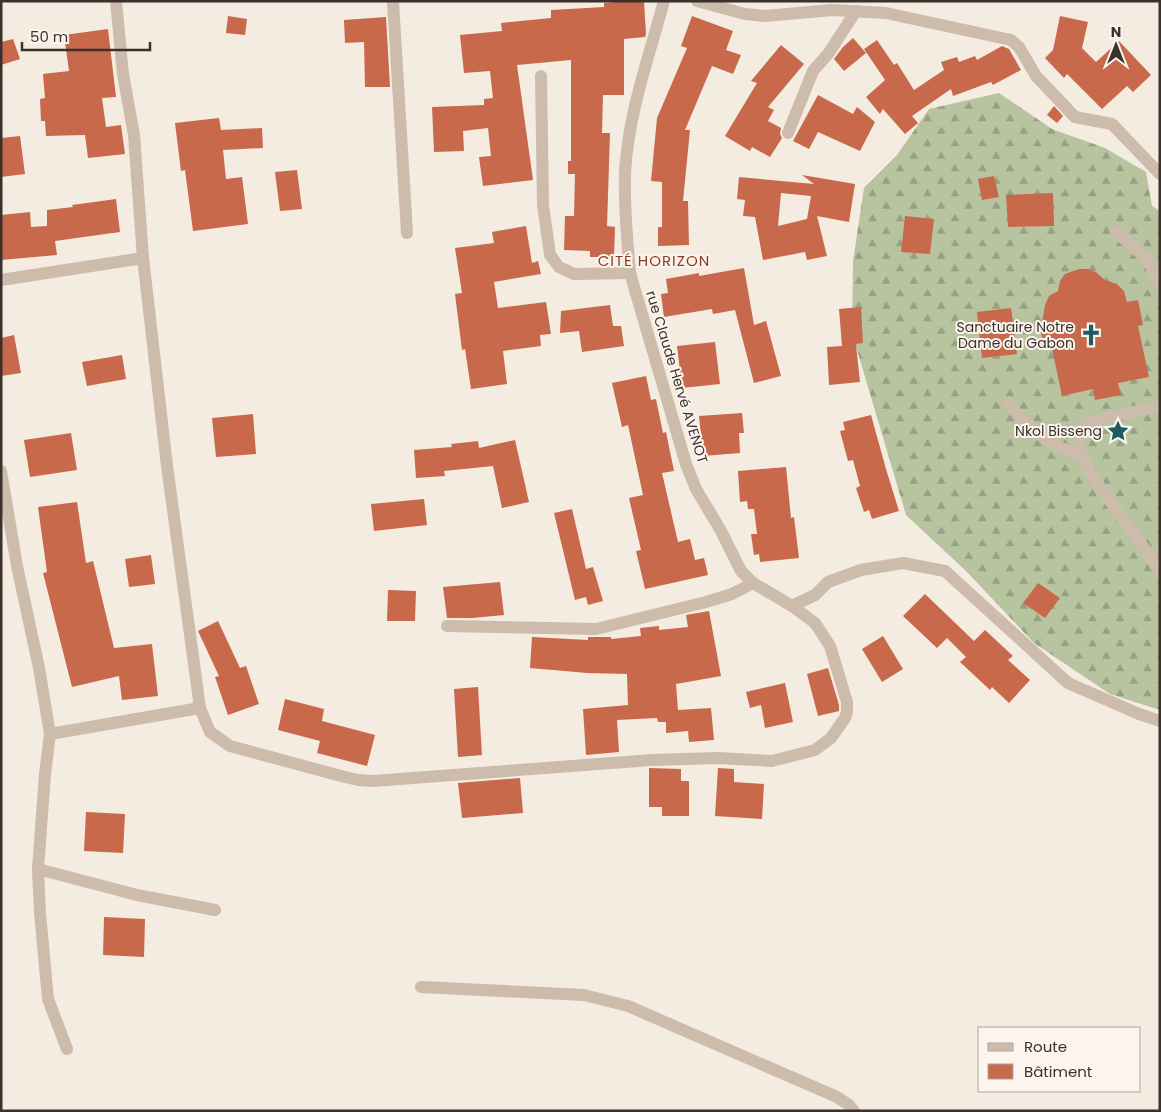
<svg xmlns="http://www.w3.org/2000/svg" width="1161" height="1112" viewBox="0 0 1161 1112" font-family="Poppins,sans-serif">
  <defs>
    <pattern id="forest-firs" width="22" height="20" patternUnits="userSpaceOnUse" patternTransform="scale(1.25)"><rect width="22" height="20" fill="#b8c4a0"/><path d="M5 1l3.5 6h-7zM16 11l3.5 6h-7z" fill="#97a083"/></pattern>
  </defs>
  <rect width="100%" height="100%" fill="#f4ebe1"/>
  <!-- forest -->
  <polygon fill="url(#forest-firs)" points="999,93 1052,129 1105,148 1146,172 1152,206 1160,211 1160,710 1110,694 1034,643 967,572 906,515 852,333 853,261 864,188 897,155 929,109"/>
  <!-- building -->
  <g fill="#c8694b" fill-rule="evenodd">
    <polygon points="628,1 644,1 646,34 645,37 624,39 624,95 603,95 602,133 610,133 607,226 615,227 614,257 590,257 590,251 564,250 565,216 574,216 575,174 568,174 568,161 571,161 571,60 517,65 533,180 483,186 479,157 491,156 488,128 463,131 464,151 434,152 432,107 484,105 484,99 493,98 490,71 464,73 460,35 502,31 501,23 551,18 551,10 604,7 604,3"/>
    <polygon points="228,16 247,19 245,35 226,33"/>
    <polygon points="692,16 733,31 726,50 741,55 733,74 712,66 685,130 690,130 683,201 688,201 689,245 658,246 658,227 662,227 662,182 651,181 657,118 687,48 681,46"/>
    <polygon points="1060,16 1088,22 1082,48 1096,62 1119,41 1151,75 1133,92 1127,86 1102,109 1067,74 1064,78 1045,58 1053,50"/>
    <polygon points="386,17 390,87 365,87 364,42 345,43 344,20"/>
    <polygon points="108,29 116,97 102,98 106,127 121,125 125,154 88,158 85,135 46,136 45,121 41,121 40,99 45,98 43,74 69,71 64,35"/>
    <polygon points="853,38 866,53 844,71 834,59 843,47"/>
    <polygon points="13,39 20,59 1,65 1,42"/>
    <polygon points="877,40 894,65 897,63 914,90 944,70 941,62 957,57 959,62 975,56 977,60 1002,46 1009,49 1021,70 993,85 991,82 953,96 951,89 912,116 918,123 905,134 883,109 880,114 866,97 885,80 864,49"/>
    <polygon points="781,45 804,64 768,107 774,110 768,121 781,128 780,134 782,138 770,157 752,147 750,151 725,136 757,83 751,81"/>
    <polygon points="818,95 853,114 857,107 875,122 860,151 818,132 809,149 793,141"/>
    <polygon points="1054,106 1063,116 1057,123 1047,115"/>
    <polygon points="219,118 221,130 262,128 263,148 223,150 226,179 242,177 248,224 193,231 185,170 181,171 175,123"/>
    <polygon points="20,136 25,174 1,177 1,138"/>
    <polygon points="297,170 302,209 280,211 275,172"/>
    <path d="M 802,175 L 855,184 L 849,222 L 817,216 L 827,256 L 807,260 L 805,252 L 763,260 L 755,217 L 743,216 L 745,200 L 737,199 L 739,177 L 814,184 ZM 781,193 L 811,196 L 807,219 L 778,226 Z"/>
    <polygon points="994,176 999,197 982,200 978,179"/>
    <polygon points="1053,193 1054,226 1008,227 1006,195"/>
    <polygon points="116,199 120,232 55,241 57,255 1,260 1,215 30,212 31,227 47,226 47,210 73,207 72,205"/>
    <polygon points="905,216 934,219 930,254 901,252"/>
    <polygon points="526,226 532,263 538,261 541,274 494,282 498,308 546,302 551,334 540,335 541,346 503,351 507,384 471,389 465,349 462,350 455,294 462,293 455,248 494,243 492,232"/>
    <polygon points="744,268 754,325 766,321 781,376 754,383 735,310 713,314 712,309 664,317 661,294 668,293 666,279 699,273 699,276"/>
    <polygon points="1079,269 1088,269 1097,273 1105,280 1117,284 1124,291 1127,302 1138,300 1143,325 1138,326 1149,377 1118,383 1121,395 1095,400 1093,389 1062,396 1051,344 1044,345 1039,323 1042,323 1045,305 1049,296 1058,291 1060,281 1065,274"/>
    <polygon points="610,305 613,326 621,326 624,346 582,352 579,331 560,333 561,311"/>
    <polygon points="861,307 863,343 856,344 860,382 829,385 827,347 842,346 839,309"/>
    <polygon points="1011,308 1017,354 982,358 977,312"/>
    <polygon points="14,335 21,373 1,376 1,338"/>
    <polygon points="715,342 720,384 682,388 677,346"/>
    <polygon points="122,355 126,379 87,386 82,362"/>
    <polygon points="646,376 651,400 656,399 663,433 666,432 674,471 662,473 678,542 690,539 695,560 704,558 708,575 645,589 636,551 641,550 629,498 643,495 628,425 622,427 612,383"/>
    <polygon points="742,413 744,433 739,433 740,453 703,456 699,416"/>
    <polygon points="253,414 256,454 216,457 212,418"/>
    <polygon points="871,415 886,469 899,511 872,519 869,510 864,512 856,488 860,486 853,460 848,461 840,431 845,430 843,422"/>
    <polygon points="71,433 77,470 30,477 24,440"/>
    <polygon points="515,440 529,502 502,508 493,466 444,471 445,476 416,478 414,450 452,447 451,444 478,441 479,448"/>
    <polygon points="786,467 791,518 794,517 799,558 760,562 759,554 754,555 751,534 757,534 754,509 748,509 747,501 740,502 738,471"/>
    <polygon points="424,499 427,525 374,531 371,504"/>
    <polygon points="77,502 86,563 93,561 114,648 152,644 158,696 122,700 119,676 72,687 43,573 47,572 38,507"/>
    <polygon points="572,509 586,569 593,567 603,601 588,605 586,597 575,600 554,513"/>
    <polygon points="151,555 155,584 129,587 125,559"/>
    <polygon points="500,582 504,615 472,618 447,618 443,587"/>
    <polygon points="1038,583 1060,598 1045,618 1023,603"/>
    <polygon points="388,590 416,591 415,621 387,621"/>
    <polygon points="925,594 974,641 985,630 1013,656 1008,660 1030,680 1009,703 992,687 990,690 960,662 966,657 947,638 937,648 903,616"/>
    <polygon points="709,611 721,676 676,684 678,710 711,708 714,740 689,742 688,731 666,733 666,722 658,722 657,718 617,720 619,752 586,755 583,709 628,705 627,674 587,673 530,668 532,637 588,640 588,637 611,637 611,639 641,636 640,628 659,626 659,630 688,627 686,615"/>
    <polygon points="218,621 240,668 246,666 259,704 228,715 215,677 219,676 198,631"/>
    <polygon points="883,636 903,669 882,682 862,649"/>
    <polygon points="828,668 839,705 839,711 818,716 807,674"/>
    <polygon points="785,683 793,722 765,728 761,705 750,708 746,692"/>
    <polygon points="478,687 482,755 458,757 454,689"/>
    <polygon points="285,699 324,709 322,721 375,735 367,766 317,753 320,741 278,730"/>
    <polygon points="649,768 681,769 681,781 689,781 689,816 662,816 662,807 649,807"/>
    <polygon points="718,768 734,769 734,782 764,784 762,819 715,816"/>
    <polygon points="520,778 523,813 462,818 458,783"/>
    <polygon points="86,812 125,814 123,853 84,851"/>
    <polygon points="104,917 145,919 144,957 103,955"/>
  </g>
  <g fill="none" stroke-linecap="round" stroke-linejoin="round">
    <!-- minor -->
    <g stroke="#cdbbac" stroke-width="12">
      <path d="M 116,1 L 123,74 L 134,135 L 143,258 L 167,466 L 200,708 L 210,732 L 230,746 L 341,776 L 358,780 L 373,781 L 652,760 L 717,758 L 772,761 L 815,750 L 831,738 L 845,718 L 847,712 L 847,702 L 830,646 L 815,623 L 792,606 L 753,583 L 741,571 L 721,531 L 696,489 L 686,464 L 630,273 C 627,240 624,206 625,173 C 628,114 649,57 664,1"/>
      <polyline points="393,1 407,233"/>
      <polyline points="697,1 745,14 765,16 832,10 886,13 1011,40 1019,47 1036,76 1075,117 1112,124 1160,174"/>
      <polyline points="541,76 543,205 550,255 559,267 574,274 630,273"/>
      <polyline points="788,133 813,71 828,54 856,11"/>
      <polyline points="1116,232 1147,259 1160,284"/>
      <polyline points="1,280 143,258"/>
      <path d="M 1008,403 C 1030,430 1048,445 1082,456"/>
      <polyline points="1160,406 1088,422 1078,433 1082,456 1092,476 1160,570"/>
      <polyline points="1,471 17,566 39,668 50,734 45,774 38,869 40,913 48,999 67,1049"/>
      <polyline points="792,606 815,595 828,582 861,570 903,563 945,571 1068,683 1139,714 1160,721"/>
      <polyline points="447,626 596,629 706,602 732,594 753,583"/>
      <polyline points="50,734 200,708"/>
      <polyline points="38,869 137,895 215,910"/>
      <polyline points="421,987 584,995 628,1006 837,1097 849,1105 854,1111"/>
    </g>
  </g>
  <!-- icons -->
  <defs>
    <g id="church-bare" transform="scale(1.725)"><path d="M-1.2-6h2.4v3.5h3.3v2.4h-3.3V6h-2.4V-.1h-3.3v-2.4h3.3Z" fill="#1f5a5e" stroke="#fbf5ee" stroke-width="2.5" paint-order="stroke"/></g>
    <g id="sight-bare" transform="scale(1.725)"><path d="M0-6L1.8-2.2L6-1.7L2.9 1.2L3.7 5.4L0 3.3L-3.7 5.4L-2.9 1.2L-6-1.7L-1.8-2.2Z" fill="#1f5a5e" stroke="#fbf5ee" stroke-width="2.5" paint-order="stroke"/></g>
  </defs>
  <g fill-rule="evenodd">
    <use href="#church-bare" x="1091" y="335"/>
    <use href="#sight-bare" x="1118" y="431"/>
  </g>
  <g text-anchor="middle" stroke-width="4" stroke-linejoin="round" paint-order="stroke">
    <!-- poi labels -->
    <g font-size="14" fill="#3b302b" stroke="#fbf5ee" text-anchor="end">
      <text x="1074" y="332">Sanctuaire Notre<tspan x="1074" dy="16">Dame du Gabon</tspan></text>
      <text x="1102" y="436">Nkol Bisseng</text>
    </g>
    <!-- street labels -->
    <g font-size="14" fill="#3b302b" stroke="#fbf5ee">
      <text transform="translate(677 377) rotate(73)" y="5">rue Claude Hervé AVENOT</text>
    </g>
    <!-- neighbourhood labels -->
    <g font-size="15" letter-spacing="1" fill="#8c3b22" stroke="#fbf5ee">
      <text x="654" y="266">CITÉ HORIZON</text>
    </g>
  </g>
  <!-- border -->
  <rect width="1161" height="1112" fill="none" stroke="#3b302b" stroke-width="5"/>
  <!-- legend -->
  <rect x="978" y="1027" width="162" height="65" fill="#fbf5ee" stroke="#aea6a0"/>
  <rect x="988" y="1043" width="25" height="8" fill="#cdbbac" stroke="#aea6a0"/>
  <text x="1024" y="1052" font-size="15" fill="#3b302b">Route</text>
  <rect x="988" y="1064" width="25" height="15" fill="#c8694b" stroke="#aea6a0"/>
  <text x="1024" y="1077" font-size="15" fill="#3b302b">Bâtiment</text>
  <!-- north arrow -->
  <g transform="translate(1116 45)" stroke="#fbf5ee" stroke-width="4" paint-order="stroke">
  <path d="M0-4L9 19L0 12L-9 19Z" fill="#3b302b"/>
  <text y="-8" font-size="14" font-weight="bold" text-anchor="middle" fill="#3b302b">N</text>
  </g>
  <!-- scale -->
  <path d="M22 42v8h128v-8" fill="none" stroke="#3b302b" stroke-width="2.5"/>
  <text x="30" y="42" font-size="15" fill="#3b302b" stroke="#fbf5ee" stroke-width="4" paint-order="stroke">50 m</text>
</svg>
